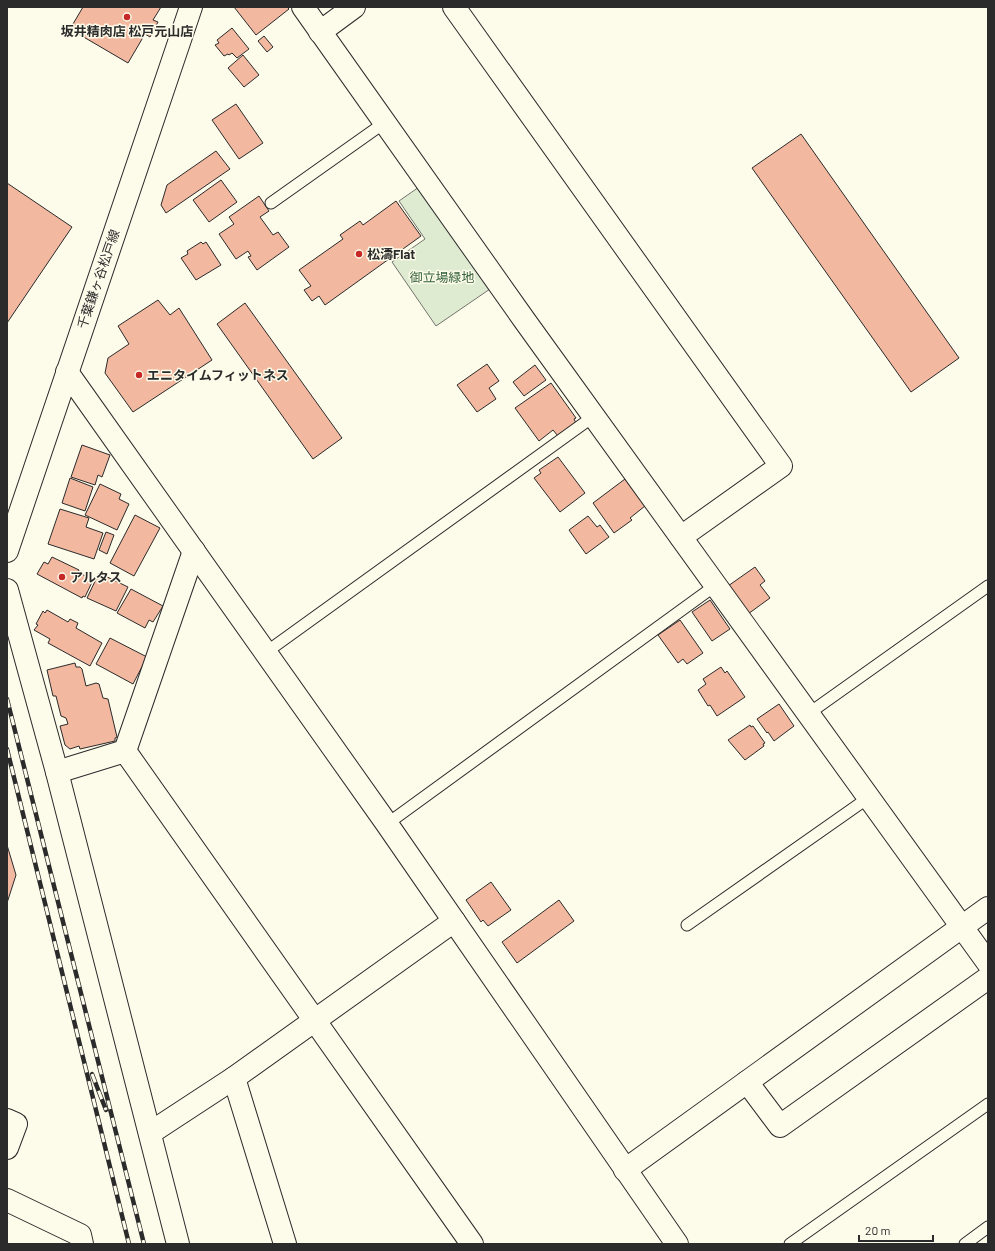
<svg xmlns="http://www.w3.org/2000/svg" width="995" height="1251" viewBox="0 0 995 1251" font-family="Barlow,'Noto Sans JP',sans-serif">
  <rect width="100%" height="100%" fill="#fdfbea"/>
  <!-- green -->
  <polygon fill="#deebd1" stroke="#74746e" points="419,187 490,289 436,326 392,262 425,239 399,201"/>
  <!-- building -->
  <g fill="#f2b8a0" stroke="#2b2b2b">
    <polygon points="83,7 161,7 153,20 158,22 150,37 145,34 128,63 70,29"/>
    <polygon points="234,7 287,7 289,9 256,35"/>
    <polygon points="232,28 249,49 237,58 232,53 229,55 228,54 224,56 215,45 219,43 217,40"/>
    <polygon points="264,36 273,47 267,52 258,41"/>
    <polygon points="243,55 259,75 244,87 228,68"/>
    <polygon points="236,104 263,143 239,159 212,120"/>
    <polygon points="801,134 959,358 911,392 752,168"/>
    <polygon points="216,151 230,169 166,213 161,205 167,185"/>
    <polygon points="221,180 237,202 209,222 193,200"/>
    <polygon points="7,183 72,227 7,323"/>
    <polygon points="259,196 269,211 260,217 273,235 278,232 289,247 257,270 248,257 251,256 248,251 236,259 219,234 234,224 229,217"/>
    <polygon points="396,201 421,236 325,305 319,296 312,301 304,290 311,286 299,270 343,239 340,235 360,221 363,225"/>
    <polygon points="201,242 203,244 206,242 221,265 196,280 181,258 188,254 187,251"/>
    <polygon points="158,300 170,315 179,308 212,360 133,412 105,373 108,358 129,344 118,326"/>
    <polygon points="245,303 342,438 313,459 217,324"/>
    <polygon points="487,364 499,381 489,388 496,399 477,412 457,385"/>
    <polygon points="535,365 546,380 524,396 513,382"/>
    <polygon points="551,383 576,418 574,419 576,423 558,436 553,430 539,441 515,408"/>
    <polygon points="82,445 110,455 102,477 98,475 95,485 71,477"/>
    <polygon points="558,457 585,493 560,512 534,478 541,473 539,470"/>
    <polygon points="70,478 93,487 85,511 62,503"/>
    <polygon points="625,479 645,506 630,518 632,520 614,533 593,503"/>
    <polygon points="100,484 121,494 119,499 129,504 117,530 85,515"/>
    <polygon points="60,509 89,518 86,527 103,533 94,559 48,544"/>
    <polygon points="135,515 160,528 134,576 110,563"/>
    <polygon points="588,516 597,527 600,525 609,537 586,554 569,530"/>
    <polygon points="106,532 114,535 107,554 99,550"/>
    <polygon points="52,557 79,570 78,572 93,580 85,597 83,596 82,598 37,574 44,562 48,564"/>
    <polygon points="755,567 765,581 760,585 770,598 748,614 728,586"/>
    <polygon points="99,573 128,587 116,611 87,598"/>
    <polygon points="131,589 163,606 153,622 149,620 145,628 117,613"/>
    <polygon points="710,600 730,629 712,641 692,612"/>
    <polygon points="47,610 68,622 70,619 78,623 76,628 102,643 90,666 48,643 50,639 34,630 38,625 36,624 43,611 45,613"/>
    <polygon points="680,620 703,653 687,664 683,659 678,663 658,635"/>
    <polygon points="110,638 147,657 133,684 96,664"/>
    <polygon points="75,663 76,667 80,667 82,669 86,686 96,683 99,684 103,698 108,699 117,737 115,738 115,741 80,749 79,746 70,749 65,745 60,726 68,724 66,718 61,716 56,696 53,696 47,670"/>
    <polygon points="721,667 725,673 727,671 745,697 717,716 710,705 708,706 698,690 706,684 703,679"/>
    <polygon points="779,704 794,726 774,741 768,732 767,733 757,719"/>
    <polygon points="750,725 751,727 753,726 765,743 763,744 764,746 745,760 728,740"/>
    <polygon points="7,845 16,875 7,903"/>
    <polygon points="491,882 511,910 488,926 483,920 481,922 466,900"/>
    <polygon points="559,900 574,921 517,963 502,942"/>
  </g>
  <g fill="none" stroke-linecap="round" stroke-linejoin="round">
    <!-- lane casing -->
    <g stroke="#2b2b2b" stroke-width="13">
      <g id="lane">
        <polyline points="271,203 384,123"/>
        <polyline points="265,653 594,416"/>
        <polyline points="808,714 988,586"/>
        <polyline points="387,824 716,585"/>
        <polyline points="687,925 868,798"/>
        <polyline points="790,1244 988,1104"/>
        <polyline points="965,1244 988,1227"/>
      </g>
    </g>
    <!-- street casing -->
    <g stroke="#2b2b2b" stroke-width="24">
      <g id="street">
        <polyline points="303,7 525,321 988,963"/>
        <polyline points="454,7 781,466 681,537"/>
        <polyline points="320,32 354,7"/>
        <polyline points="125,751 194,551"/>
        <polyline points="57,772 125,751 472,1244"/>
        <polyline points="234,1078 285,1244"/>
        <polyline points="747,1082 780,1126 988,978"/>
        <polyline points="7,1120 16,1124 7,1148"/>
        <polyline points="150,1133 234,1078 454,921"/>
        <polyline points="625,1170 988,908"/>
        <polyline points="7,1200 80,1235 82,1244"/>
      </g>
    </g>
    <!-- secondary casing -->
    <g stroke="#2b2b2b" stroke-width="24">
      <g id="secondary">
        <polyline points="67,372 387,824 677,1244"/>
        <polyline points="7,590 57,772 178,1244"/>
      </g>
    </g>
    <!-- primary casing -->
    <g stroke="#2b2b2b" stroke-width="24">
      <polyline id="primary" points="7,551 191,7"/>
    </g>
    <!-- lane -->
    <use href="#lane" stroke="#fdfbea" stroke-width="11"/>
    <!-- street -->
    <use href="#street" stroke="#fdfbea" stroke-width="22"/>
    <!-- secondary -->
    <use href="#secondary" stroke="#fdfbea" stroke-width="22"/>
    <!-- primary -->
    <use href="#primary" stroke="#fdfbea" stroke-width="22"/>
    <!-- rail casing -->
    <g stroke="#2b2b2b" stroke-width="4.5">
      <g id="rail">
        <polyline points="7,699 144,1244"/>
        <polyline points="7,749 129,1244"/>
        <polyline points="92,1074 106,1110"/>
      </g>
    </g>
    <!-- rail -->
    <use href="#rail" stroke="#fdfbea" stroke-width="3" stroke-dasharray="9" stroke-linecap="butt"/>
  </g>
  <!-- markers -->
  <g fill="#c62828" stroke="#fdfbea" stroke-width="1.5">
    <circle cx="127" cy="17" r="4"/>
    <circle cx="359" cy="254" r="4"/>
    <circle cx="139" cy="375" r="4"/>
    <circle cx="62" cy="577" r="4"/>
  </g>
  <g text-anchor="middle" stroke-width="3" stroke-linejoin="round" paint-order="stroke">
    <!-- poi labels -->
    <g font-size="13" font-weight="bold" fill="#2b2b2b" stroke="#fdfbea" text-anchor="start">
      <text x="127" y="36" text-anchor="middle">坂井精肉店 松戸元山店</text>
      <text x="367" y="259">松濤Flat</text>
      <text x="147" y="380">エニタイムフィットネス</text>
      <text x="70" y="582">アルタス</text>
    </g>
    <!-- park labels -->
    <g font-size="13" fill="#34623c" stroke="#fdfbea">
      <text x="442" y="282">御立場緑地</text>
    </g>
    <!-- street labels -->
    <g font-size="13" fill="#2b2b2b" stroke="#fdfbea">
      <text transform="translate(98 279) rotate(-71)" y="5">千葉鎌ヶ谷松戸線</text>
    </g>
  </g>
  <!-- border -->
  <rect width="995" height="1251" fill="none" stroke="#2b2b2b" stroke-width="16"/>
  <!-- scale -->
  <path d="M859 1235v6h74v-6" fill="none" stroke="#2b2b2b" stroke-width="2"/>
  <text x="865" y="1235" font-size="12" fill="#2b2b2b" stroke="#fdfbea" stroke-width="3" paint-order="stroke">20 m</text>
</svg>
